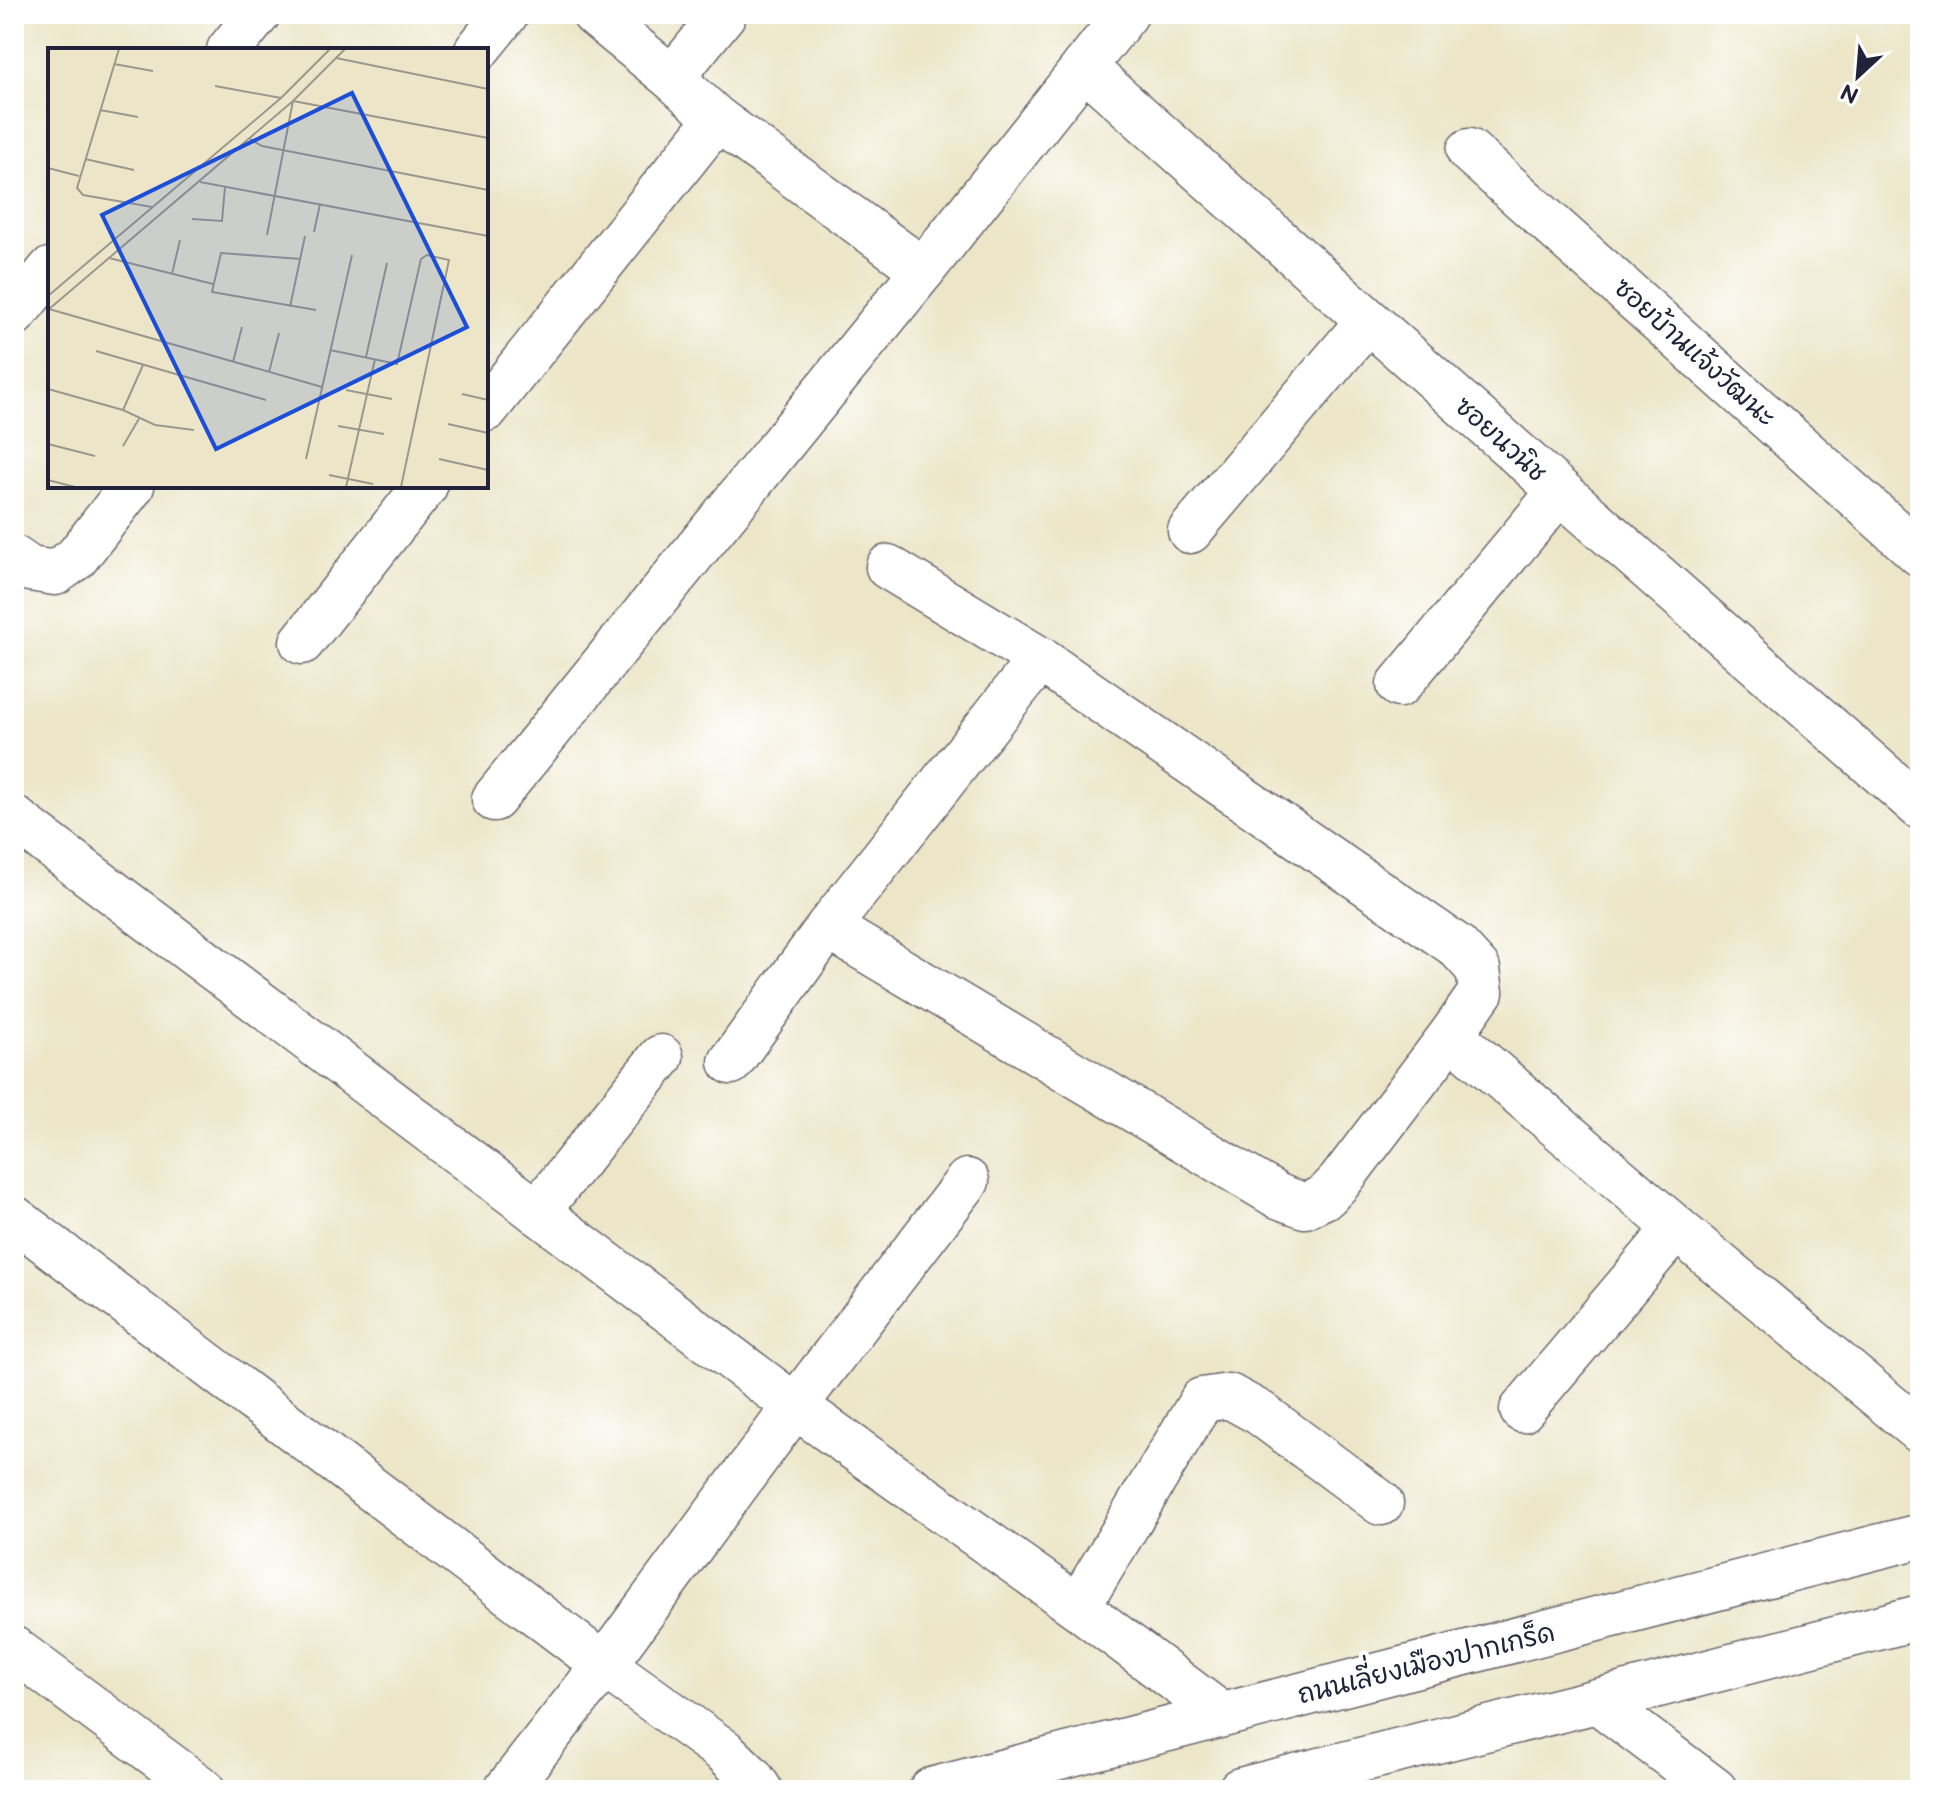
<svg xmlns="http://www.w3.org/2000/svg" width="1934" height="1804" viewBox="0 0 1934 1804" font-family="'Balsamiq Sans','Playpen Sans Thai',sans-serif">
  <rect width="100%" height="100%" fill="#fff"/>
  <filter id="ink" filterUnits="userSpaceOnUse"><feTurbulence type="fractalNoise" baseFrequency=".0125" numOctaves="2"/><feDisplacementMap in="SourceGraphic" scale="16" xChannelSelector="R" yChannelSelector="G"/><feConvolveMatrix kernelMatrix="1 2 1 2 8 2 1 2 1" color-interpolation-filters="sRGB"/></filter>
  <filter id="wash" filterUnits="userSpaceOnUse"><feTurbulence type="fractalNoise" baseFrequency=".006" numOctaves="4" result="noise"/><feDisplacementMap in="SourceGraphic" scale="32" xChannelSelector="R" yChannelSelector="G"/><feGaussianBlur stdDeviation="1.8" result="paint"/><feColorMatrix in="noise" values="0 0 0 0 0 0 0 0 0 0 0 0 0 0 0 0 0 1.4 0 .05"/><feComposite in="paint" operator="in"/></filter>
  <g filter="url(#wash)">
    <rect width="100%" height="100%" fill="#ece5c7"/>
  </g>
  <g filter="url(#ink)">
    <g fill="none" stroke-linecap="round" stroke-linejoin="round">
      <!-- street casing -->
      <g stroke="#69666c" stroke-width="47">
        <g id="street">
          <polyline points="594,14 672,78 717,119 923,270"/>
          <polyline points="229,50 258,14"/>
          <polyline points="477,50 506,14"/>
          <polyline points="1084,67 1560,491 1920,807"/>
          <polyline points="672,78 724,14"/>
          <polyline points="1469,151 1920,554"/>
          <polyline points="14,314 50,270"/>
          <polyline points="486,409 717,119"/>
          <polyline points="1190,531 1368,321"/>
          <polyline points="14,558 30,569 55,573 76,558 132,486"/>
          <polyline points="302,642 425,486"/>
          <polyline points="1399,685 1560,491"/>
          <polyline points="494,799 923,270 1126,14"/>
          <polyline points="14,818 795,1406 1078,1607 1222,1715"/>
          <polyline points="828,927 1278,1196 1305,1206 1326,1196 1340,1181 1451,1035 1481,992 1478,969 1457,946 1040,659 888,567"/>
          <polyline points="1451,1035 1676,1228 1920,1431"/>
          <polyline points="731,1062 828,927 1040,659"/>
          <polyline points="537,1212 661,1057"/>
          <polyline points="14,1218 604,1665 724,1751 751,1777 760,1790"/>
          <polyline points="1522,1410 1676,1228"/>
          <polyline points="1078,1607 1202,1400 1229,1396 1260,1413 1381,1503"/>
          <polyline points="14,1649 203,1790"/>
          <polyline points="1597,1701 1715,1790"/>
          <polyline points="506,1790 604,1665 795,1406 967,1181"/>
        </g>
      </g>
      <!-- secondary casing -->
      <g stroke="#69666c" stroke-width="47">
        <g id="secondary">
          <polyline points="931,1790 1920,1536"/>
          <polyline points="1240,1790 1597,1701 1920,1617"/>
        </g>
      </g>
      <!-- street -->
      <use href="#street" stroke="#fff" stroke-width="44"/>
      <!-- secondary -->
      <use href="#secondary" stroke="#fff" stroke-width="44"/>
    </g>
  </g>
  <g text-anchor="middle" stroke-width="8" stroke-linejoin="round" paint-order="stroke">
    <!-- street labels -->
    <g font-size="26" fill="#22223b" stroke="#fff">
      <text transform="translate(1695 352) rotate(42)" y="9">ซอยบ้านแจ้งวัฒนะ</text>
      <text transform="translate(1501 439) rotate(42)" y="9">ซอยนวนิช</text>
      <text transform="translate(1426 1663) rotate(-14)" y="9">ถนนเลี่ยงเมืองปากเกร็ด</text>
    </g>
  </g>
  <!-- overview -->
  <g transform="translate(48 48)">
    <rect width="440" height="440" fill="#ece5c7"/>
    <path fill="none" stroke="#9b978f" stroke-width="2" d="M 71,1 L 29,140 L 35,147 L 104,159M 288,10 L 440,41M 66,16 L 105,23M 167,38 L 233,50M 52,62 L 90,69M 202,91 L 214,98 L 440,142M 37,111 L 86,122M 0,120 L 31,128M 152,134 L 440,188M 144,171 L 174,173 L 177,139M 266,184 L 272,156M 219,187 L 245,53 L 440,90M 61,210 L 165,236M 253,211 L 173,205 L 164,244 L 268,262M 124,226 L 132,192M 0,248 L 233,50 L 282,1M 242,259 L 257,188M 1,261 L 274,339M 0,262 L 245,53 L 297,1M 282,302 L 349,316 L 373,211 L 379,207 L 401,212 L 353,439M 48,303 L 218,352M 318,309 L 339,215M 185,314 L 194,279M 221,324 L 231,285M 0,341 L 75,362 L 107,377 L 146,382M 298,342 L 344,351M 414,346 L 440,352M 75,362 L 95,317M 400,376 L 440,385M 290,378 L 336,386M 0,396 L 47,408M 75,398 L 92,369M 258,411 L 304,207M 391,411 L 440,422M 281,427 L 325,436M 0,432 L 27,439M 298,439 L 327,311"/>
    <path fill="#1d4ed8" fill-opacity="0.15" stroke="#1d4ed8" stroke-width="4" d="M 304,45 L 419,279 L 168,401 L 54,167 Z"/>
    <rect width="440" height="440" fill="none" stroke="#22223b" stroke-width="4"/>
  </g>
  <!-- margin -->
  <rect width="1934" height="1804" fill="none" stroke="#fff" stroke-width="48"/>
  <!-- north arrow -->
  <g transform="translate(1858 76) rotate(206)" stroke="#ffffff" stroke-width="6" paint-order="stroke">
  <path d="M0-6L14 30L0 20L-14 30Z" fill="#22223b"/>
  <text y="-12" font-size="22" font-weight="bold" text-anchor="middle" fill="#22223b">N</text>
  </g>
</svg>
